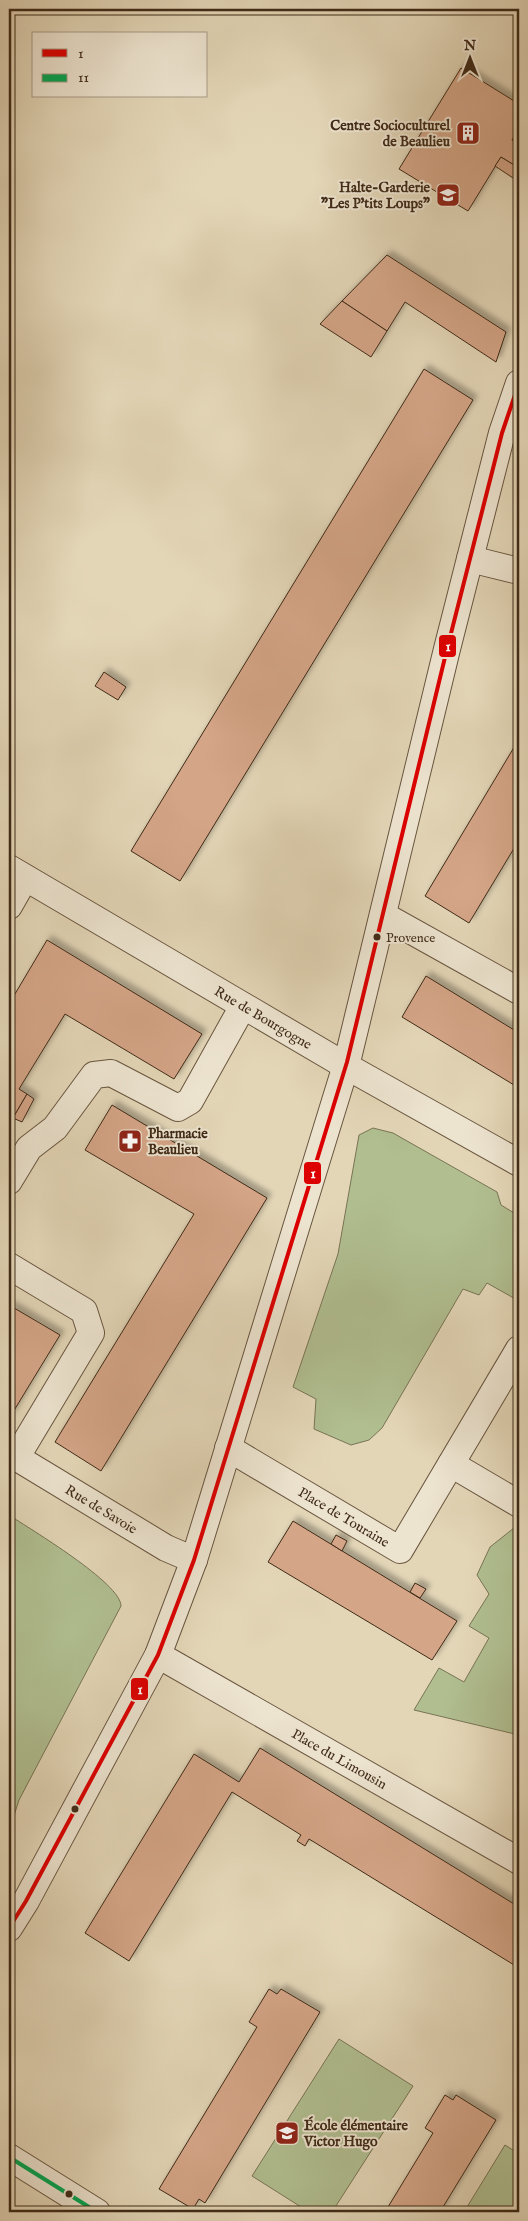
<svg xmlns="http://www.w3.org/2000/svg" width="528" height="2221" viewBox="0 0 528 2221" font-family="'IM FELL English',serif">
  <defs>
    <filter id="shadow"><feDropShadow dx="4.5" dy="-4.5" stdDeviation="2.5" flood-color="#0004"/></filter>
  </defs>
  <rect width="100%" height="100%" fill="#e3d6b7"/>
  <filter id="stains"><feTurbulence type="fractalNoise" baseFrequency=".004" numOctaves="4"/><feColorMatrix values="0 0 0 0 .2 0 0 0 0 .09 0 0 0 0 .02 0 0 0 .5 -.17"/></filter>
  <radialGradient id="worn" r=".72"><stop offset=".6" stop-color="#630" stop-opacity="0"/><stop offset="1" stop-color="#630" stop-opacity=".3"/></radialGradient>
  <!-- green -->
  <g fill="#b0be90" stroke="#787454">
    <polygon points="373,1128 393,1133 497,1192 501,1205 519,1216 519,1301 487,1283 479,1295 463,1289 382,1428 369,1440 351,1445 314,1429 316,1399 293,1387 338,1254 359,1135"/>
    <path d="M 9,1515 C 30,1529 121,1583 121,1606 L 19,1800 L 9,1831 Z"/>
    <polygon points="519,1524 519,1735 414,1710 439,1668 464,1682 489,1638 469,1626 489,1594 477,1575 490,1547"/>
    <polygon points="339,2039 413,2086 332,2212 309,2212 252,2176"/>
    <polygon points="505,2145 519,2154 519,2212 464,2212"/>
  </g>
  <!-- building -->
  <g fill="#d4a587" stroke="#3f2a17" filter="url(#shadow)">
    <polygon points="461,68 519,104 519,127 512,140 519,144 519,168 501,157 468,211 399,169"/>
    <polygon points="501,157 519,168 519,182 495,166"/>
    <polygon points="387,255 506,332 496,362 405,302 387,331 342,301"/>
    <polygon points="342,301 387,331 371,357 320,324"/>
    <polygon points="424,369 473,400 180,881 131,851"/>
    <polygon points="104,672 126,687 118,700 95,686"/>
    <polygon points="519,739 519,840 469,923 425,896"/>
    <polygon points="47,940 202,1034 174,1079 65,1014 19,1089 27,1094 13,1118 9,1115 9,1004"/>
    <polygon points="426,976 519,1033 519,1088 402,1017"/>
    <polygon points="27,1094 34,1099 22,1122 13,1118"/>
    <polygon points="112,1105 267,1198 101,1471 55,1442 194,1214 85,1150"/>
    <polygon points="9,1305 60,1335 10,1417 9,1416"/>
    <polygon points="293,1521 457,1621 432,1660 268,1562"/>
    <polygon points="336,1535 347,1541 342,1551 331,1544"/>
    <polygon points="415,1583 426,1589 420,1598 410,1592"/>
    <polygon points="260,1748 519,1907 519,1968 309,1839 305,1846 297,1841 301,1835 232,1792 129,1961 85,1933 194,1754 239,1782"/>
    <polygon points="269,1989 277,1994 281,1989 320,2012 205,2203 199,2199 193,2209 159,2189 257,2027 249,2022"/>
    <polygon points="445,2095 453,2100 456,2095 496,2120 440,2212 385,2212 433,2133 425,2128"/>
  </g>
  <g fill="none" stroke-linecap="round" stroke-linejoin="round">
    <!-- minor casing -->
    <g stroke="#68553f" stroke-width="28">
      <g id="minor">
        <polyline points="470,559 519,571"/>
        <path id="s1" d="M 9,868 L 346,1066 L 519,1163"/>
        <polyline points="9,906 25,878"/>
        <polyline points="383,915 519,991"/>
        <polyline points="9,1181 29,1148 55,1128 94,1075 111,1073 178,1108 190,1101 243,1006"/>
        <polyline points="9,1266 84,1311 91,1333 16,1458"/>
        <path id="s2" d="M 228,1448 L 400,1550 L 519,1349"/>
        <path id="s3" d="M 9,1453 L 166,1548 L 194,1560"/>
        <polyline points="451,1464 519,1504"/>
        <path id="s4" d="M 158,1655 L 519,1861"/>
        <polyline points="9,1928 26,1901 158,1655 194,1560 347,1062 447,649 502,433 519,383"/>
        <polyline points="9,2157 97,2212"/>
      </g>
    </g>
    <!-- minor -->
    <use href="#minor" stroke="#ede4d0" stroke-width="26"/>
    <!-- bus-1 casing -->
    <g stroke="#ede4d0" stroke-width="8">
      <polyline id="bus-1" points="9,1928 26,1901 158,1655 194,1560 347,1062 447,649 502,433 519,383"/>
    </g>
    <!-- bus-2 casing -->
    <g stroke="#ede4d0" stroke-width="8">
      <polyline id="bus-2" points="9,2157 97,2212"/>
    </g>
    <!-- bus-1 -->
    <use href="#bus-1" stroke="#d00" stroke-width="4"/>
    <!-- bus-2 -->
    <use href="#bus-2" stroke="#00a651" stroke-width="4"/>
  </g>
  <!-- icons -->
  <defs>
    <g id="building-square" transform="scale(1.25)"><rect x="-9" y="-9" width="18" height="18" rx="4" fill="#8f2418" stroke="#ede4d0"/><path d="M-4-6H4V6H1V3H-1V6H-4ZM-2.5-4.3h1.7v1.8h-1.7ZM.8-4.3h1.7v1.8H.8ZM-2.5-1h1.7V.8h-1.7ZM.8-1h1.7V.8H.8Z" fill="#fff"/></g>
    <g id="school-square" transform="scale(1.25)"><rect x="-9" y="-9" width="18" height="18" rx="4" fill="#8f2418" stroke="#ede4d0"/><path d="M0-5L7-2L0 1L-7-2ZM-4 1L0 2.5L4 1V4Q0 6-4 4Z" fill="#fff"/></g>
    <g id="pharmacy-square" transform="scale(1.25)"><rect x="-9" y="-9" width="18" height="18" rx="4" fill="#8f2418" stroke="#ede4d0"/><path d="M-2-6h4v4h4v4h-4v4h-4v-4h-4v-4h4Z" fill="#fff"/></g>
  </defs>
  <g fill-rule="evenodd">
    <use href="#building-square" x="468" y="133"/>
    <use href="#school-square" x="448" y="195"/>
    <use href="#pharmacy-square" x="130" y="1141"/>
    <use href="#school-square" x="287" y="2133"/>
  </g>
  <!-- markers -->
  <g fill="#3f2a17" stroke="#ede4d0" stroke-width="2">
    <circle cx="377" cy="937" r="4.5"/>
    <circle cx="75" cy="1809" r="4.5"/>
    <circle cx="69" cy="2194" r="4.5"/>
  </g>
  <g text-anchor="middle" stroke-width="4" stroke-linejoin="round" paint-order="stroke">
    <!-- bus labels -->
    <g font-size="13" fill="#3f2a17" stroke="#ede4d0" text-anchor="start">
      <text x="386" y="942">Provence</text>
    </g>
    <!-- poi labels -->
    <g font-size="14" font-weight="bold" fill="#3f2a17" stroke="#ede4d0" text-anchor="end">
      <text x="450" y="130">Centre Socioculturel<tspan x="450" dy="16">de Beaulieu</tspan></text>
      <text x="430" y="192">Halte-Garderie<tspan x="430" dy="16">"Les P'tits Loups"</tspan></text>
      <text x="148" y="1138" text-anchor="start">Pharmacie<tspan x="148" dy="16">Beaulieu</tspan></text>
      <text x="304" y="2130" text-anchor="start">École élémentaire<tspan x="304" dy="16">Victor Hugo</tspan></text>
    </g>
    <!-- street labels -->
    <g font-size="14" fill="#3f2a17" stroke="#ede4d0">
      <text dy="5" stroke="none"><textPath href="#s1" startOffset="295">Rue de Bourgogne</textPath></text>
      <text dy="5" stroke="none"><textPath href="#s3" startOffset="108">Rue de Savoie</textPath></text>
      <text dy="5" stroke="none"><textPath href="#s2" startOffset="135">Place de Touraine</textPath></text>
      <text dy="5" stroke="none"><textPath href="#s4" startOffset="209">Place du Limousin</textPath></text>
    </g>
  </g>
  <g stroke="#ede4d0" stroke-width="2">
    <rect x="438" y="634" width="19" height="24" rx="5" fill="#d00"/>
    <rect x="303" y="1161" width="19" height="24" rx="5" fill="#d00"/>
    <rect x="130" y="1677" width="19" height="24" rx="5" fill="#d00"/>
  </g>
  <g font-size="14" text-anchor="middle" font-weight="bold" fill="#fff">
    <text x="448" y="651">1</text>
    <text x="313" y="1178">1</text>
    <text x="140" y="1694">1</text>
  </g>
  <!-- margin -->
  <rect width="528" height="2221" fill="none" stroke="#e3d6b7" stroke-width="30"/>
  <rect x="10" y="10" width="508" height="2201" fill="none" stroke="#3f2a17" stroke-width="2.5"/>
  <rect x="15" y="15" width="498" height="2191" fill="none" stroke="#3f2a17"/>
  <!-- legend -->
  <rect x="32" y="32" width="175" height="65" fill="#ede4d0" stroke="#a79a86"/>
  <rect x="42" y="49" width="25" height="8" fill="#dd0000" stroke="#a79a86"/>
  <text x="78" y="58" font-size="15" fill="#3f2a17">1</text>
  <rect x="42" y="74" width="25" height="8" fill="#00a651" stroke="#a79a86"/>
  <text x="78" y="82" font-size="15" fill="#3f2a17">11</text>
  <!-- north arrow -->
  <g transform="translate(470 58)" stroke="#ede4d0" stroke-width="4" paint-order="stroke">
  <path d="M0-4L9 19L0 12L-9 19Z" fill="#3f2a17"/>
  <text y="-8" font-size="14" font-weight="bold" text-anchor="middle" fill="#3f2a17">N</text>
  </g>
  <rect width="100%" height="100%" filter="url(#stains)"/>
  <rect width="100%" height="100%" fill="url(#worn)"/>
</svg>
